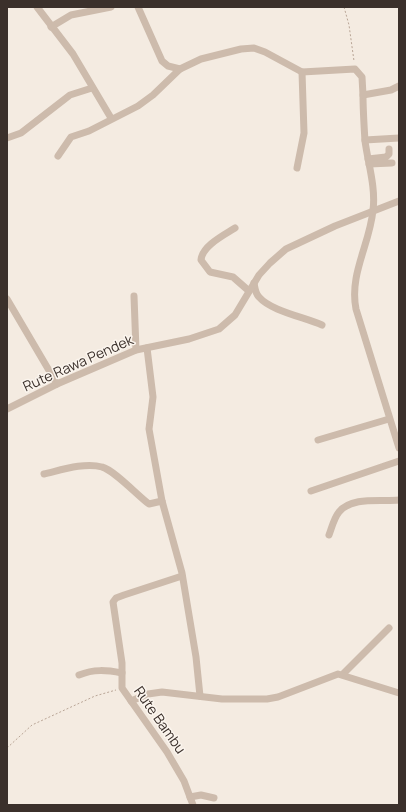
<svg xmlns="http://www.w3.org/2000/svg" width="406" height="812" viewBox="0 0 406 812" font-family="Manrope,sans-serif">
  <rect width="100%" height="100%" fill="#f4ebe1"/>
  <g fill="none" stroke-linecap="round" stroke-linejoin="round">
    <!-- path -->
    <g stroke="#b9a596" stroke-width="1" stroke-dasharray="2 2" stroke-linecap="butt">
      <polyline points="344,7 349,25 354,61"/>
      <polyline points="7,748 32,725 95,696 116,690"/>
    </g>
    <!-- minor -->
    <g stroke="#cdbbac" stroke-width="7">
      <polyline points="37,7 73,54 111,118"/>
      <polyline points="138,7 162,61 168,66 180,69"/>
      <polyline points="51,27 71,15 111,7"/>
      <path d="M 399,86 L 391,90 L 363,95 C 363,110 364,125 365,141 C 368,163 376,188 373,210 C 370,244 349,274 356,309 L 399,448"/>
      <polyline points="7,138 21,133 70,95 92,88"/>
      <polyline points="365,140 399,138"/>
      <polyline points="58,156 71,137 89,131 138,106 153,95 180,69 201,59 241,49 254,48 265,52 302,72 355,69 362,77 363,95"/>
      <polyline points="368,159 386,157 389,154 389,149"/>
      <polyline points="369,164 392,163"/>
      <polyline points="297,168 304,133 302,72"/>
      <path d="M 235,228 C 224,235 202,246 201,260 L 210,272 L 233,277 L 249,291"/>
      <path d="M 254,283 C 255,288 255,293 259,297 C 271,311 304,317 322,325"/>
      <polyline points="134,296 136,350"/>
      <polyline points="7,299 57,384"/>
      <polyline points="147,348 153,397 149,429 162,501 182,573 196,657 200,696"/>
      <polyline points="7,409 57,384 136,350 189,339 219,329 235,315 259,275 270,263 286,249 335,226 399,201"/>
      <polyline points="318,440 389,419"/>
      <path d="M 44,474 C 61,470 85,462 102,467 C 114,470 138,496 149,504 L 162,501"/>
      <polyline points="311,491 399,461"/>
      <path d="M 329,535 C 332,527 334,518 339,512 C 352,496 381,502 399,500"/>
      <polyline points="182,576 124,595 116,598 113,602 122,663 122,688 167,752 184,781 193,805"/>
      <polyline points="343,674 389,628"/>
      <path d="M 79,675 C 94,669 106,670 122,673"/>
      <polyline points="131,701 148,694 162,692 222,699 267,699 278,697 338,674 399,693"/>
      <polyline points="190,797 201,795 214,798"/>
    </g>
  </g>
  <g text-anchor="middle" stroke-width="3" stroke-linejoin="round" paint-order="stroke">
    <!-- street labels -->
    <g font-size="14" fill="#3b302b" stroke="#fbf5ee">
      <text transform="translate(78 363) rotate(-24)" y="5">Rute Rawa Pendek</text>
      <text transform="translate(160 720) rotate(55)" y="5">Rute Bambu</text>
    </g>
  </g>
  <!-- border -->
  <rect width="406" height="812" fill="none" stroke="#3b302b" stroke-width="16"/>
</svg>
